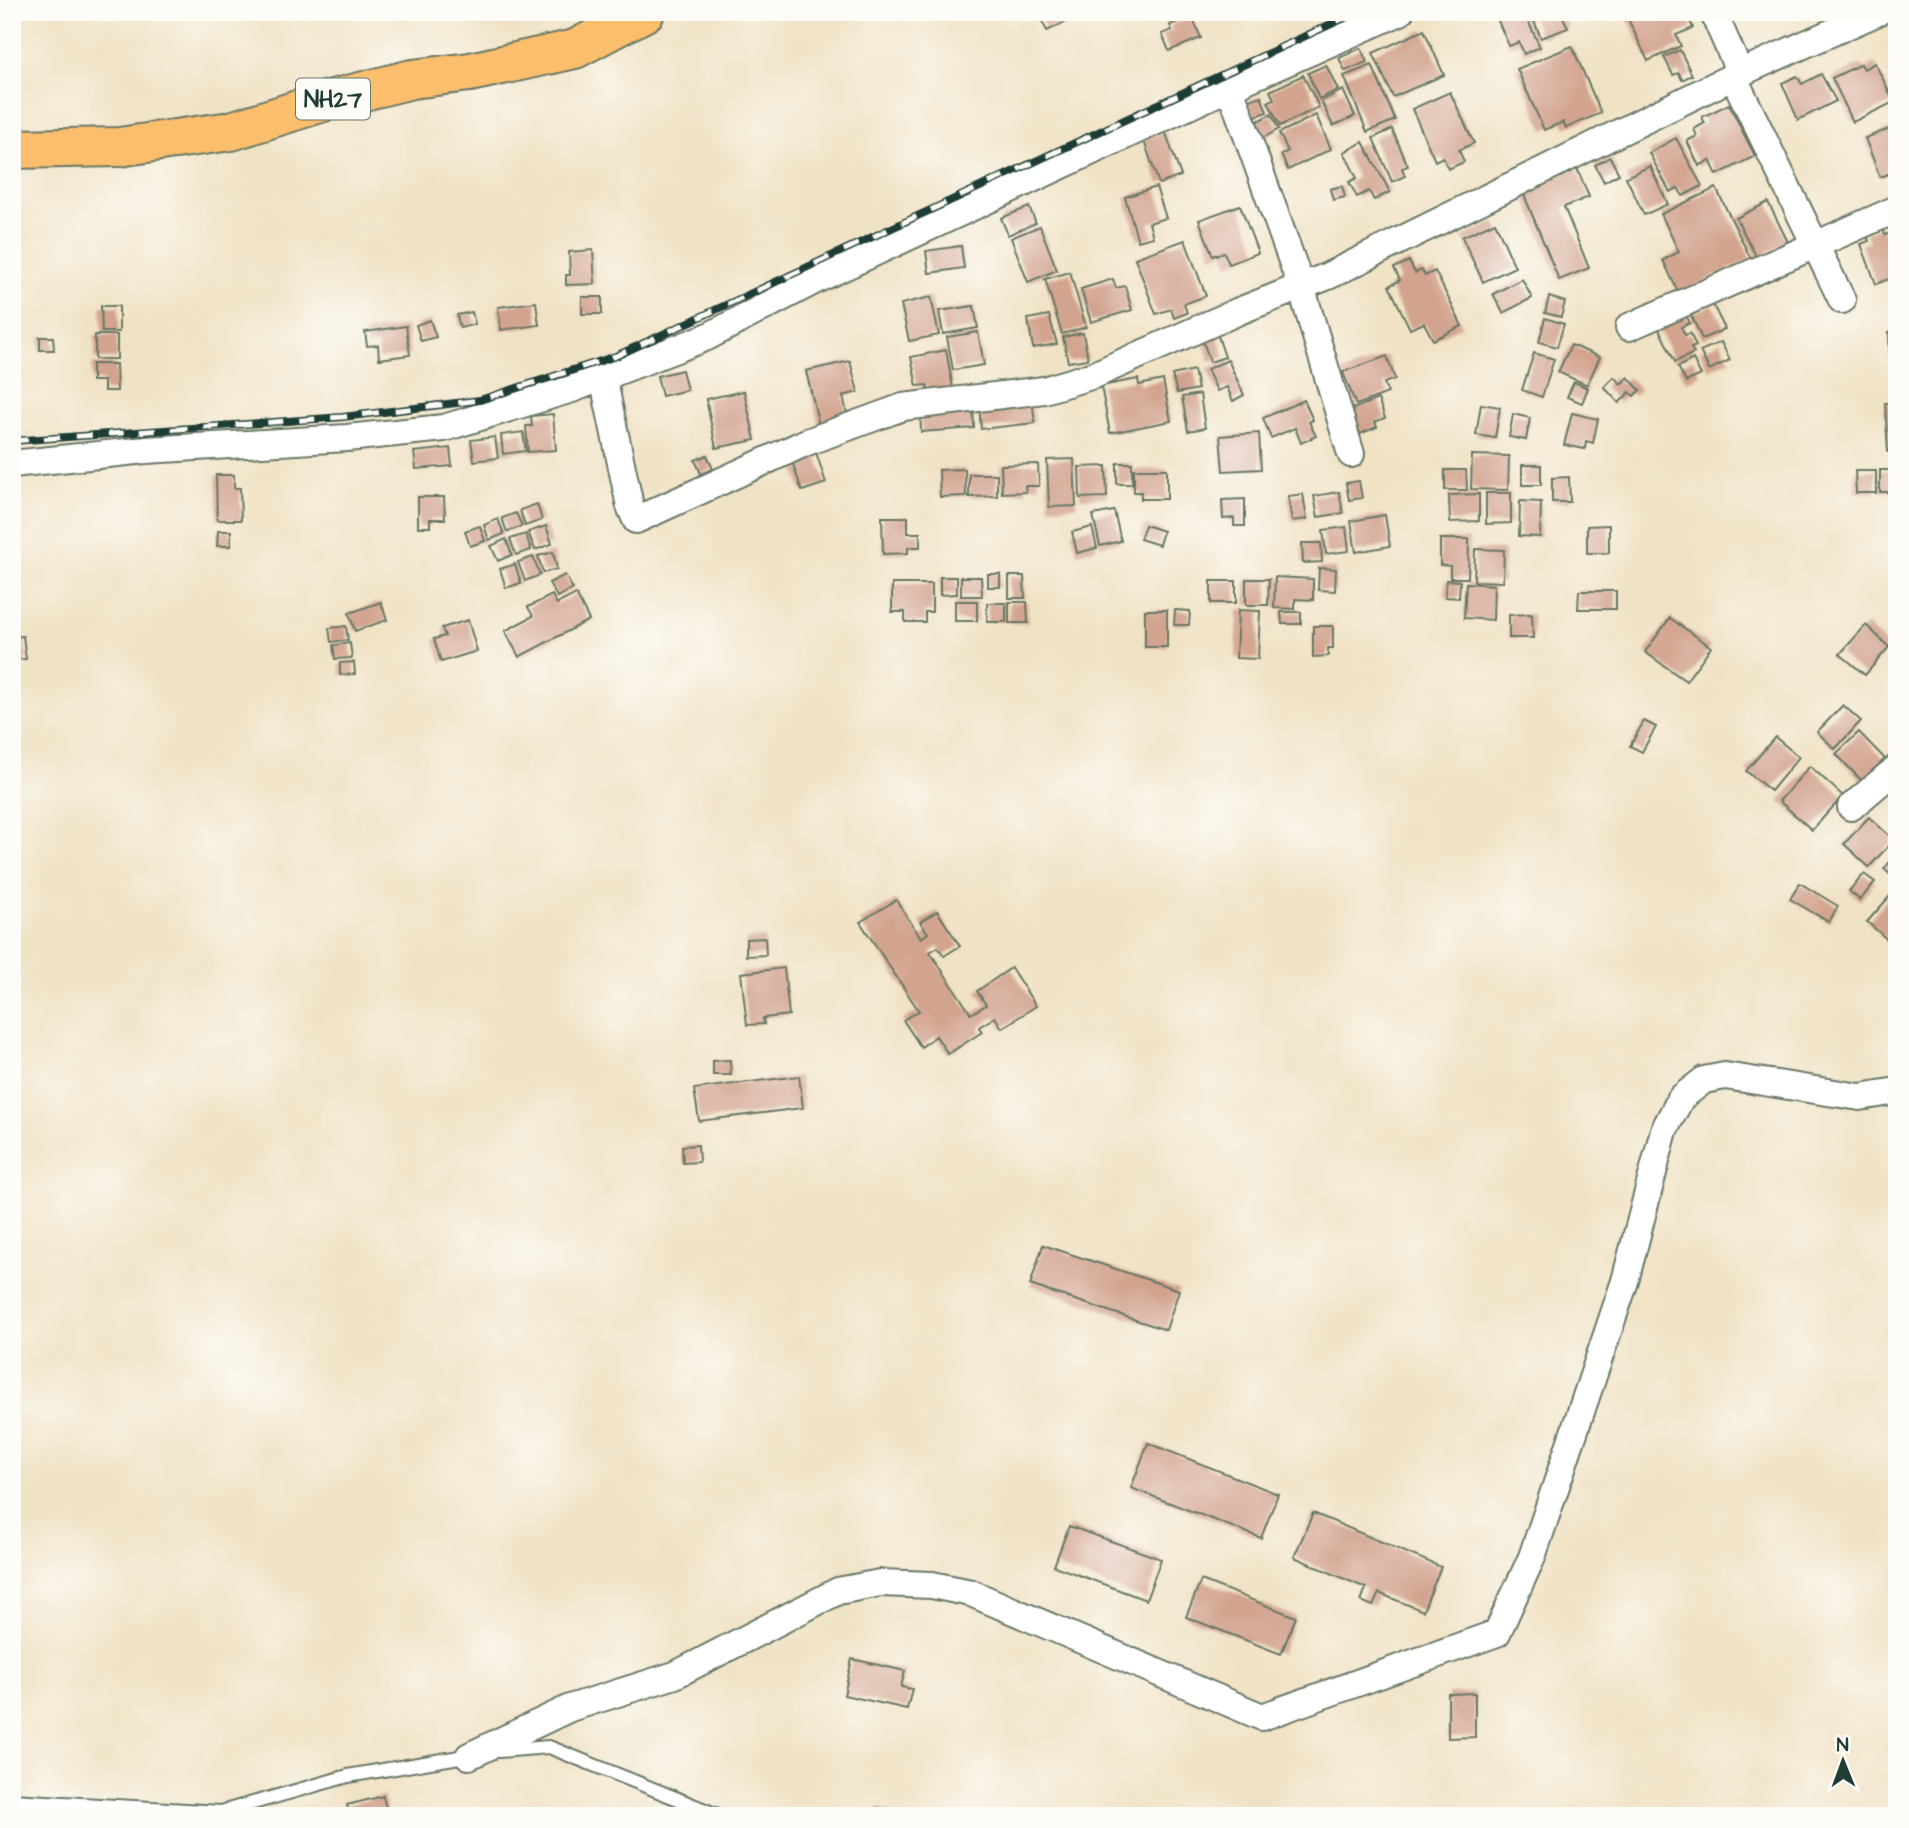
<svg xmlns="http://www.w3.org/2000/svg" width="1909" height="1828" viewBox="0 0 1909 1828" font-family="'Architects Daughter',sans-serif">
  <rect width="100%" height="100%" fill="#fdfcf7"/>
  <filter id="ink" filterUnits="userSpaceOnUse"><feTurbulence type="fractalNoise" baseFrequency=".0143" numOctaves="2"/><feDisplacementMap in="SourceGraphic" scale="14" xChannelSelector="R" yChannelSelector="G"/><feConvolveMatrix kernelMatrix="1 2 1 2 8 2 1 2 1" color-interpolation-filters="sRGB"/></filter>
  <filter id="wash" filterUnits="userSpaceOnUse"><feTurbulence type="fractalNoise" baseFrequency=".00686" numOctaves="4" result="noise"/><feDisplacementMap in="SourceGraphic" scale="28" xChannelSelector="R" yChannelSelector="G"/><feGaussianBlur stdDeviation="1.57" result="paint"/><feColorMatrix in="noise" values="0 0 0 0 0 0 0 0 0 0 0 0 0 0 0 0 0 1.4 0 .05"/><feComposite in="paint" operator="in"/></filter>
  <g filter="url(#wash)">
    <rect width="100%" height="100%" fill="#f0e2c4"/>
    <g id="blocks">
      <!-- building -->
      <g fill="#d2a38e">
        <polygon points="1037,12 1064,12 1068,21 1047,31"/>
        <polygon points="1494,12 1524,12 1540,47 1524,54 1519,42 1509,46"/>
        <polygon points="1530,12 1561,12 1568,28 1541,38"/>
        <polygon points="1632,12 1686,12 1693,28 1676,35 1681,46 1648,61 1626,15"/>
        <polygon points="1192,16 1201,38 1169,51 1162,34 1172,30 1170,25"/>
        <polygon points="1424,30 1444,75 1393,97 1373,53"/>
        <polygon points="1572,46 1601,113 1566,128 1563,122 1544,130 1517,69"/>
        <polygon points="1361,48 1367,62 1345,71 1339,58"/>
        <polygon points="1680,50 1692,75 1682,80 1679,73 1673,75 1664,57"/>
        <polygon points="1875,63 1894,102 1853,122 1832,78 1861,64 1864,69"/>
        <polygon points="1326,65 1338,90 1319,99 1308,73"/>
        <polygon points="1372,65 1395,120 1367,132 1344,76"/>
        <polygon points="1821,74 1836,101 1798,120 1782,83 1797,76 1802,84"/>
        <polygon points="1303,75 1319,107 1280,126 1268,102 1274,99 1270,91"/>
        <polygon points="1343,90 1355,116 1333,126 1321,101"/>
        <polygon points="1450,92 1474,143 1459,150 1464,162 1448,169 1443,157 1435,161 1412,109"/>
        <polygon points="1261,96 1267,112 1253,117 1247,101"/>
        <polygon points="1729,104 1755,156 1717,175 1710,160 1699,166 1687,141 1697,136 1694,129 1705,123 1702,117"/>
        <polygon points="1271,114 1279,129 1263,138 1254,123"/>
        <polygon points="1316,115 1331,149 1288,170 1281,155 1288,151 1279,133"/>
        <polygon points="1897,126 1897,171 1880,177 1865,138"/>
        <polygon points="1392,129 1408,166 1402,168 1405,176 1392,182 1373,138"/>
        <polygon points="1165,131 1181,176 1159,184 1143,138"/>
        <polygon points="1676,138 1702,186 1683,196 1678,188 1670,192 1649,153"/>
        <polygon points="1363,142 1390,192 1374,200 1369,191 1357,197 1349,182 1357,178 1344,152"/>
        <polygon points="1610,157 1619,174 1604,182 1595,165"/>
        <polygon points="1650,166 1668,204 1644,215 1626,177"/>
        <polygon points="1577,168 1589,197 1564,207 1589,268 1559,280 1522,190"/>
        <polygon points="1342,186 1345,197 1333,200 1330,189"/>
        <polygon points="1156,187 1166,218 1149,223 1153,237 1138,241 1125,197"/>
        <polygon points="1716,188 1751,259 1679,294 1663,260 1679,252 1661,214"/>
        <polygon points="1768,202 1788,242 1757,258 1736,218"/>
        <polygon points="1240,205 1258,253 1229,264 1224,252 1213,256 1199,220"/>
        <polygon points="1029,207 1036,223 1008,235 1001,218"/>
        <polygon points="1495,222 1515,267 1483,282 1462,237"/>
        <polygon points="1040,226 1057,270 1028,282 1011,238"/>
        <polygon points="1882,227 1885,235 1891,233 1897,249 1897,276 1876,284 1861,244 1869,241 1866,233"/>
        <polygon points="1185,240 1206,296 1184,304 1187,313 1174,318 1171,309 1156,314 1135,258"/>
        <polygon points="961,246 964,268 929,273 926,251"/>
        <polygon points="593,250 595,284 566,285 566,275 570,275 569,252"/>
        <polygon points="1409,261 1415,273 1422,270 1425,276 1435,271 1462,326 1433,340 1424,323 1410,329 1389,286 1400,280 1394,268"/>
        <polygon points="1070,272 1086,327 1062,334 1045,279"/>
        <polygon points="1113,279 1116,288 1125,286 1132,310 1091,322 1081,289"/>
        <polygon points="1522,279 1532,298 1503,313 1493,294"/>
        <rect x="582" y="297" width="20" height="17"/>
        <polygon points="931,297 939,335 909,341 901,304"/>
        <polygon points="1549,297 1565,302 1561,317 1545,313"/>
        <polygon points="536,302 539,325 501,330 498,307"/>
        <polygon points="1713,305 1725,329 1702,339 1691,315"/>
        <polygon points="101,306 119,306 119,332 102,332"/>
        <polygon points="974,306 978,328 943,334 939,311"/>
        <polygon points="1683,310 1690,323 1681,327 1685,335 1690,333 1696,346 1691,348 1694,353 1675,362 1656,323"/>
        <polygon points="472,312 475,324 460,328 457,315"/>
        <polygon points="1049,315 1057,344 1033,348 1028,319"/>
        <polygon points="1545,318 1564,324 1557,347 1539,342"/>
        <polygon points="430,320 436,337 421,341 416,325"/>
        <polygon points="406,326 410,355 379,359 378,345 367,346 365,332"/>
        <polygon points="1897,331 1897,358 1890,358 1889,332"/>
        <polygon points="978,332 984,365 953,370 947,337"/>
        <polygon points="1083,333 1088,359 1068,362 1063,337"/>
        <polygon points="1217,333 1225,357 1210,362 1202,338"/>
        <rect x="95" y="335" width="22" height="24"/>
        <polygon points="40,337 53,337 54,350 40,350"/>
        <polygon points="1721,342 1730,360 1709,370 1700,351"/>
        <polygon points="1571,345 1600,357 1587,385 1558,372"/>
        <polygon points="946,350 953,388 929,392 927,385 917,386 911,357"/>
        <polygon points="1534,353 1554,359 1542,397 1522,390"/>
        <polygon points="1387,356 1395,379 1384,383 1388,393 1356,405 1343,372"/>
        <polygon points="1693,359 1701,375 1686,382 1678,367"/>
        <polygon points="1228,360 1244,395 1233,401 1227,387 1217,391 1207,369"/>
        <polygon points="850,361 858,392 843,396 848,418 819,425 806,371"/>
        <polygon points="92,364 116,364 117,391 104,391 104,381 92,381"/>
        <polygon points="682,370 687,390 662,396 657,376"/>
        <polygon points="1194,370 1198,389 1177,393 1172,375"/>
        <polygon points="1614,377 1621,384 1628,377 1640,390 1634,396 1630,392 1619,403 1604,387"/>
        <polygon points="1138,379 1139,385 1163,380 1171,421 1110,433 1101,386"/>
        <polygon points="1574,382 1588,388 1582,403 1567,397"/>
        <polygon points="744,391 755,440 716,448 706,399"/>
        <polygon points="1200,394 1205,428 1188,431 1182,397"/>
        <polygon points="1032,399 1035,423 981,429 979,405"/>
        <polygon points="1378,399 1385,418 1375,422 1377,427 1360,434 1350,410"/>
        <polygon points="1304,400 1313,420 1309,422 1316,436 1301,443 1295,428 1271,438 1263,418"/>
        <polygon points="1885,403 1897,403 1897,452 1888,452"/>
        <polygon points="1481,404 1500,407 1495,438 1476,435"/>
        <polygon points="973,406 974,428 921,432 920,409"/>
        <polygon points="1572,413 1598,419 1593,443 1586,441 1585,449 1564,445"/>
        <polygon points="553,414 556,450 528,452 526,426 532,426 531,416"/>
        <polygon points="1513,414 1530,418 1526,440 1509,437"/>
        <polygon points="523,432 526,451 503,454 501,435"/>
        <polygon points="1259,433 1261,469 1223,471 1220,436"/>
        <polygon points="495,437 498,458 474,461 471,440"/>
        <polygon points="814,446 826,483 802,491 790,455"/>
        <polygon points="450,448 452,466 416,469 414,452"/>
        <polygon points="707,455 713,469 701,474 695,460"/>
        <polygon points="1472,455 1509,456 1508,490 1471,489"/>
        <polygon points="1074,459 1076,506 1049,507 1047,460"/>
        <rect x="1117" y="463" width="15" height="21"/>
        <polygon points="1038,464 1039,486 1025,486 1026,492 1002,493 1001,465"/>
        <rect x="1522" y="465" width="19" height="20"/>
        <polygon points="1106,466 1107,497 1080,498 1079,467"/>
        <polygon points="965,469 966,496 940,497 939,470"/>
        <polygon points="1134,469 1167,469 1167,499 1141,499 1141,492 1134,492"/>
        <polygon points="1445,470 1466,470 1467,490 1445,490"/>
        <rect x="1880" y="470" width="17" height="22"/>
        <polygon points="1855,471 1876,471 1876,493 1856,493"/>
        <polygon points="969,474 997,474 997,496 969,497"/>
        <polygon points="216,475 234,475 234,488 240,488 241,520 217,520"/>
        <polygon points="1569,477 1570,502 1552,502 1552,478"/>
        <polygon points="1359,481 1362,498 1349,500 1346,483"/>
        <polygon points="1339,492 1343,513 1318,517 1314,496"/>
        <polygon points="1486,493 1511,493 1511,523 1486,524"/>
        <polygon points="1303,494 1307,519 1292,521 1288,496"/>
        <polygon points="1479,494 1479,521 1450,522 1449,495"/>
        <polygon points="418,497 444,497 445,519 430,519 430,527 418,527"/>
        <polygon points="1245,499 1245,526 1234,526 1234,518 1223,519 1222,500"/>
        <polygon points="1520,501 1541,502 1540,537 1519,536"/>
        <polygon points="537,504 542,520 525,526 520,510"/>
        <polygon points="1114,511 1121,541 1100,546 1093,515"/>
        <polygon points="516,513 522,526 507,532 502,518"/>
        <polygon points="1385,515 1390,546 1356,552 1351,521"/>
        <polygon points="882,517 908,517 908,533 920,533 920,547 908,547 908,553 883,554"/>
        <polygon points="498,519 504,534 489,540 484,525"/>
        <polygon points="1145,525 1163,531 1159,545 1140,539"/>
        <polygon points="1609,525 1609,553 1587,553 1587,526"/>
        <polygon points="480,526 485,541 470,546 465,531"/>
        <polygon points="546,526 552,544 535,550 528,532"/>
        <polygon points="1092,527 1097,548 1077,553 1072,532"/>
        <polygon points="1346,527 1349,551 1326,554 1323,530"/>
        <polygon points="218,531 231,531 231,546 217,546"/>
        <polygon points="526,534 531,550 516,555 510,539"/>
        <polygon points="506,539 512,555 498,561 491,546"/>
        <polygon points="1440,539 1469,539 1468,578 1450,578 1450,566 1440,565"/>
        <polygon points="1302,543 1321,543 1322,562 1303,563"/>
        <polygon points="1475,549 1504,550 1503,582 1474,581"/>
        <polygon points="553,552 557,569 543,573 538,556"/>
        <polygon points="533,557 540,575 525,581 518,562"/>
        <polygon points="515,564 521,583 506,588 500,569"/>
        <polygon points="1319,568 1336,569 1335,591 1318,590"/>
        <rect x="988" y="574" width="12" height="13"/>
        <polygon points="565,575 573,589 557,597 549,583"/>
        <polygon points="1009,576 1024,576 1025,598 1009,598"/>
        <polygon points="940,577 957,577 957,594 940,595"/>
        <polygon points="961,577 981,577 982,596 961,596"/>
        <polygon points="1275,577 1313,579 1313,600 1295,599 1295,609 1274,608"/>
        <polygon points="1246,579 1269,579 1268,605 1246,605"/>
        <polygon points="1446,580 1460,581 1459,598 1445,597"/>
        <rect x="1211" y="581" width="25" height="22"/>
        <polygon points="1466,583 1494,585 1493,620 1464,618"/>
        <polygon points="892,584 932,584 932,612 925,612 925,622 905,622 905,612 892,612"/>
        <polygon points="1579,591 1616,591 1616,609 1578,609"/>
        <polygon points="576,594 589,620 519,657 505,631 533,616 528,607 552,595 557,604"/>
        <rect x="955" y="601" width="22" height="20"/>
        <polygon points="381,602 387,620 355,631 349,613"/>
        <polygon points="1009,602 1027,602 1028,623 1009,623"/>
        <rect x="987" y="603" width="19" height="19"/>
        <rect x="1145" y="610" width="22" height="37"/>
        <polygon points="1175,610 1190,611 1189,625 1174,625"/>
        <polygon points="1238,610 1260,611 1258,659 1236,658"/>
        <polygon points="1281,612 1301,612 1301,624 1282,624"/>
        <polygon points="1532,614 1533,638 1509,638 1509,615"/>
        <polygon points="1670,618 1711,647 1686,681 1645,652"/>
        <polygon points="468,620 477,651 441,662 434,639 445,636 442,628"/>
        <polygon points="1866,625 1889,647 1865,675 1840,654"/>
        <polygon points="346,626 348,640 331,642 329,628"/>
        <polygon points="1313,626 1333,626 1333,648 1328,648 1328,656 1313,657"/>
        <polygon points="23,636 26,659 12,660 12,637"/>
        <polygon points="350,643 352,658 335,659 333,645"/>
        <polygon points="354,662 355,674 340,675 340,663"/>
        <polygon points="1843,705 1861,721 1835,749 1817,732"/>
        <polygon points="1644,721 1656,727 1642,752 1630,746"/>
        <polygon points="1859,732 1885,759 1862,781 1836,754"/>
        <polygon points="1775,737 1799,757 1771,791 1746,771"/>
        <polygon points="1810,766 1843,796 1812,830 1779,801"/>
        <polygon points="1869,817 1894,840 1869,867 1844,844"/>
        <polygon points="1893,858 1897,860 1897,880 1884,869"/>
        <polygon points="1864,874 1875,882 1860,900 1849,891"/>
        <polygon points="1800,883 1838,906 1829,922 1790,899"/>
        <polygon points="1897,888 1897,948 1867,922"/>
        <polygon points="896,900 921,938 928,933 920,922 937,911 960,946 944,956 938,947 930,952 971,1014 986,1005 977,991 1011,968 1036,1006 1002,1028 995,1017 979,1027 982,1032 948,1054 936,1036 921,1047 903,1020 919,1011 860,922"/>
        <polygon points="765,938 766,955 746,956 746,939"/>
        <polygon points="784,968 789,1015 763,1018 764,1024 747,1025 741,973"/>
        <polygon points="730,1060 731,1075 713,1075 713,1061"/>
        <polygon points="799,1076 803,1108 699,1121 694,1089"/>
        <polygon points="698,1145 699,1162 683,1163 682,1146"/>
        <polygon points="1043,1245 1179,1290 1166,1330 1030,1285"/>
        <polygon points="1148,1443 1278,1494 1261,1538 1131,1488"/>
        <polygon points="1313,1513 1441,1567 1423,1611 1379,1593 1373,1606 1361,1601 1366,1588 1294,1557"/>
        <polygon points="1069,1526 1161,1559 1146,1600 1054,1566"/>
        <polygon points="1201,1580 1296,1617 1281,1654 1186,1617"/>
        <polygon points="852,1659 905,1671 901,1687 912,1689 907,1709 844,1695"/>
        <polygon points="1475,1693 1475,1737 1448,1738 1448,1694"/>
        <polygon points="383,1796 388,1816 350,1816 347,1805"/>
        <polygon points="879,1808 899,1816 875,1816"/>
      </g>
    </g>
  </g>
  <g filter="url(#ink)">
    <use href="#blocks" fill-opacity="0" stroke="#687766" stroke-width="2"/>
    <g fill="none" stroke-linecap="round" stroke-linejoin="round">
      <!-- lane casing -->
      <g stroke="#687766" stroke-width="16">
        <g id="lane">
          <polyline points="499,1751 549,1747 720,1816"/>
          <polyline points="12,1800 221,1812 348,1776 471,1755"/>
        </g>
      </g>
      <!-- street casing -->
      <g stroke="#687766" stroke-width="30">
        <g id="street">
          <polyline points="1713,12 1740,73 1878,12"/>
          <polyline points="1733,76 1842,300"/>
          <polyline points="1230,88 1301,286 1351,454"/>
          <polyline points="1629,327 1897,209"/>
          <polyline points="603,377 630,506 636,520 807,442 903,407 1044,390 1094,375 1239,311 1328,276 1740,73"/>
          <polyline points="12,464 146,450 347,438 444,428 572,389 707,337 818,279 1208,97 1400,12"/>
          <polyline points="1851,807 1897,768"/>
          <polyline points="469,1756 570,1708 675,1675 838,1591 880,1583 932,1585 971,1593 1262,1717 1497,1633 1532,1557 1625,1281 1664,1130 1681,1098 1704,1080 1725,1076 1860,1097 1897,1091"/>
        </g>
      </g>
      <!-- highway casing -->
      <g stroke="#687766" stroke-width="42">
        <polyline id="highway" points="12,149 119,147 231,131 336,98 412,79 470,72 575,49 645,12"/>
      </g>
      <!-- lane -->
      <use href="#lane" stroke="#fff" stroke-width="12"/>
      <!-- street -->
      <use href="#street" stroke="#fff" stroke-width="26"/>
      <!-- highway -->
      <use href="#highway" stroke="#fabe6d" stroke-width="38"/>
      <!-- rail casing -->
      <g stroke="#1f3d34" stroke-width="8">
        <polyline id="rail" points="12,441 343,417 480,400 616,356 1357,12"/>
      </g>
      <!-- rail -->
      <use href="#rail" stroke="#fdfcf7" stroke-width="5" stroke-dasharray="16" stroke-linecap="butt"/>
    </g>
  </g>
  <g text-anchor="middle" stroke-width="6" stroke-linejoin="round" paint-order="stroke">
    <!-- shield labels -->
    <rect fill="#fdfcf7" stroke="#62766e" stroke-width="2" x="296" y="78.5" width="74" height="41" rx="5"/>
    <g font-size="24" font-weight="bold" fill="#1f3d34">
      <text x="333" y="107">NH27</text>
    </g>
  </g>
  <!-- margin -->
  <rect width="1909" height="1828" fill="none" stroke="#fdfcf7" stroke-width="42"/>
  <!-- north arrow -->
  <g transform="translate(1843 1761) rotate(359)" stroke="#fdfcf7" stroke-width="5" paint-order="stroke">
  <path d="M0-5L12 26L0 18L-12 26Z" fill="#1f3d34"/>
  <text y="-10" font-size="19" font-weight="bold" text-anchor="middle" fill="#1f3d34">N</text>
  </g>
</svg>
